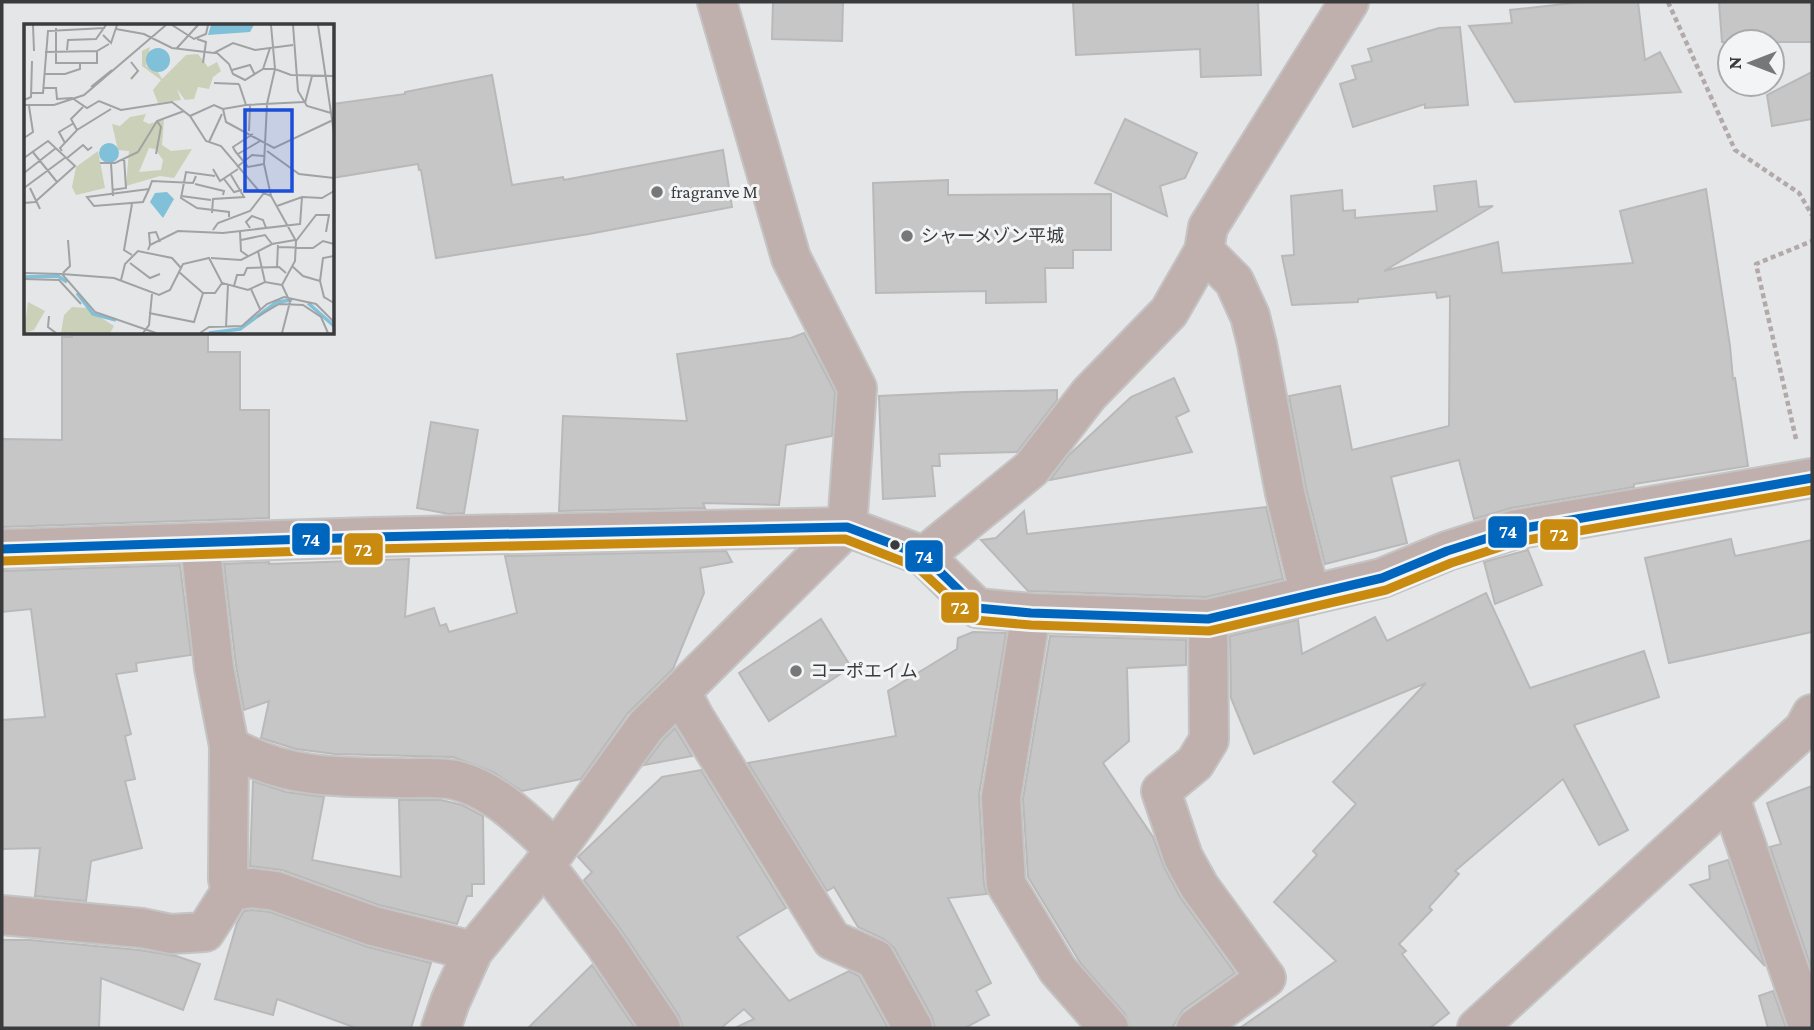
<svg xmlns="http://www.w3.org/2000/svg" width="1814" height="1030" viewBox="0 0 1814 1030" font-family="'Crimson Pro','Noto Sans JP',serif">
  <rect width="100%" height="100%" fill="#e5e6e8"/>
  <!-- building -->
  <g fill="#c6c6c6" stroke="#b9b9b9" stroke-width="2">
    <polygon points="773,2 843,2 842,41 772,39"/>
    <polygon points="1073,2 1258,2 1261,75 1201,77 1200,49 1076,55"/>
    <polygon points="1582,2 1638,2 1645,60 1660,52 1681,92 1515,102 1469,26 1512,23 1510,10"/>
    <polygon points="1719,2 1812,2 1812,42 1722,42"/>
    <polygon points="1460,27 1468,105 1425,108 1425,104 1353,127 1340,84 1356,79 1352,66 1372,61 1368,49 1439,28"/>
    <polygon points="1812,72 1812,119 1772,126 1767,95"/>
    <polygon points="492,75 512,185 563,177 564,180 723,150 732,207 589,234 436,258 421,170 419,170 418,164 332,178 332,104 405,94 405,92"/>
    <polygon points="1125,119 1197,153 1185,178 1160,186 1167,216 1095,183"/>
    <polygon points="948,180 948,195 1111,194 1111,250 1073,250 1073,268 1045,268 1046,302 986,303 986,291 876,293 873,183"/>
    <polygon points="1476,181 1479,207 1493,206 1384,271 1498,242 1502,273 1633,263 1620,211 1706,189 1730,346 1733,379 1735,378 1748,466 1634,484 1634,487 1511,508 1474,519 1459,460 1391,477 1407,543 1325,564 1306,488 1289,396 1340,386 1352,450 1449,426 1450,296 1437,298 1436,292 1358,299 1358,302 1292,305 1282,256 1294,255 1291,196 1342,190 1343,211 1355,210 1355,218 1437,211 1434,186"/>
    <polygon points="72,332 208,332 208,352 240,352 240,410 269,410 269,518 2,527 2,439 62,440 62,337 72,337"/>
    <polygon points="804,333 835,392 832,436 786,445 779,505 703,503 705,508 559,511 563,416 687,421 677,354 791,338"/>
    <polygon points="1174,378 1189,411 1176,417 1192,452 1050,480 1069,455 1131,397"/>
    <polygon points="1057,390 1057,400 1017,452 939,454 940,466 932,466 935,496 883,499 879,396 964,392"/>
    <polygon points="431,422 478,430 464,513 449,514 417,508"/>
    <polygon points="1266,507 1283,579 1206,597 1028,591 981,540 996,538 1024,511 1027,534"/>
    <polygon points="1731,539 1735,556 1812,540 1812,632 1669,663 1645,558"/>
    <polygon points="1528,550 1542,585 1495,604 1484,562"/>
    <polygon points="726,551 732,562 700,568 704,593 673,669 628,713 581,779 522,791 493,772 453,757 335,754 296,749 261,738 269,701 244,710 236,665 224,564 269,562 269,564 409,559 405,617 434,608 440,626 446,624 449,632 517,613 505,556"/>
    <polygon points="180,565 191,655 136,663 137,671 116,674 131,734 125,736 135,779 125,781 142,848 91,861 86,901 35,896 40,848 2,849 2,720 45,717 31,609 2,612 2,571"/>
    <polygon points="1486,593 1530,688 1644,651 1659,697 1574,725 1628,830 1599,845 1563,779 1455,871 1459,874 1429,907 1432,910 1399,944 1406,951 1402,954 1449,1013 1430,1028 1240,1028 1336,961 1274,902 1317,855 1313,851 1356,804 1333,782 1426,683 1254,754 1231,698 1230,636 1298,620 1302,654 1375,617 1387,641"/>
    <polygon points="821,619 851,667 769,721 739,673"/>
    <polygon points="973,632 1006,633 979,795 984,885 987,894 948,898 991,983 976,991 989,1015 965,1028 935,1028 932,1017 894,948 884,939 858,927 834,887 827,891 748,763 896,736 888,691 957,649 958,638"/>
    <polygon points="1050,636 1186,640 1186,665 1127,668 1129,741 1103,763 1153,837 1164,867 1180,897 1235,973 1183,1010 1172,1028 1130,1028 1125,1014 1081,964 1028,877 1023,799"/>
    <polygon points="675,728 692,756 644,765 663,740"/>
    <polygon points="701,770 786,908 737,937 789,1001 849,971 859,976 888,1028 735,1028 754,1019 744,1009 721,1028 683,1028 679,1016 622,931 584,880 592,872 578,857 662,777"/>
    <polygon points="253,781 286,792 324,797 312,860 401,877 399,800 441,800 462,805 483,816 484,884 472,884 472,896 467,896 457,924 379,905 282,870 250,866"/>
    <polygon points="1812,786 1812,970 1770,847 1781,844 1767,803"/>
    <polygon points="1728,860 1765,966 1690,885 1710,879 1709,866"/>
    <polygon points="252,910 270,912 368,947 431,963 411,1028 356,1028 277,999 273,1015 215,999 237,923 244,911"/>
    <polygon points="2,940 30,940 139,950 176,956 200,964 183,1010 101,978 99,1028 2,1028"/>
    <polygon points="592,965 635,1028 528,1028"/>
    <polygon points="1773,991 1786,1028 1768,1028 1759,996"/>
  </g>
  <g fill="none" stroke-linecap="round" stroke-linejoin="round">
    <!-- street casing -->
    <g stroke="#c4c4c5" stroke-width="42">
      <g id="street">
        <polyline points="1204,251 1234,281 1250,316 1257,344 1285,493 1310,595"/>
        <polyline points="200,544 214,668 229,746 228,879 231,891"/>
        <polyline points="2,549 372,537 847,527 924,556 977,608 1031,613 1208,619 1382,578 1447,551 1513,530 1812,478"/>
        <polyline points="924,556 1031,469 1089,394 1169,312 1204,251 1208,227 1349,2"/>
        <polyline points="1031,613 1001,798 1006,884 1058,970 1109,1028"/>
        <polyline points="681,692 694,717 832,940 875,959 913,1028"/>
        <path d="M 229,746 C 285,779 338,777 401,778 C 418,779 439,776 455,780 C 496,790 526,823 556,850"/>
        <polyline points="1730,798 1809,1028"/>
        <polyline points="544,864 604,943 661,1028"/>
        <polyline points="2,915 142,928 171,934 205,932 231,891 252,888 275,891 373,926 473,951"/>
        <polyline points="441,1028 450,1002 473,951 556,850 646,726 847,527 857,388 791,258 717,2"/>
        <polyline points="1196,1028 1266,978 1199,886 1183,857 1161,791 1195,763 1209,740 1208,619"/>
        <polyline points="1477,1028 1804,729 1812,714"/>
      </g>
    </g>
    <!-- path -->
    <g stroke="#b3a9a8" stroke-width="4.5" stroke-dasharray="5 3.5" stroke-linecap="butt">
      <polyline points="1668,2 1735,150 1799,193 1812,215"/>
      <polyline points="1796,439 1756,264 1812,241"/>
    </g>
    <!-- street -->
    <use href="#street" stroke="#c0b0ad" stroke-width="38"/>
    <!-- bus-1 casing -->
    <g stroke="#f2f4f6" stroke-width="14">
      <polyline id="bus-1" points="2,549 372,537 847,527 924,556 977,608 1031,613 1208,619 1382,578 1447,551 1513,530 1812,478"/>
    </g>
    <!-- bus-2 casing -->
    <g stroke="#f2f4f6" stroke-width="14">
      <polyline id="bus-2" points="2,561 372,549 845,539 917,567 974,620 1031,625 1209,631 1386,590 1451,563 1516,542 1812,490"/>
    </g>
    <!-- bus-1 -->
    <use href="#bus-1" stroke="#0065bd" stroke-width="9"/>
    <!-- bus-2 -->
    <use href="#bus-2" stroke="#c88b0f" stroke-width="9"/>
  </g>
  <!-- markers -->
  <g fill="#767778" stroke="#f2f4f6" stroke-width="2.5">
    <circle cx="657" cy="192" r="7"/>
    <circle cx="907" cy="236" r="7"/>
    <circle cx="796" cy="671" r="7"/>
  </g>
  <circle fill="#3a3b3c" stroke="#f2f4f6" stroke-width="2.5" cx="895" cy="545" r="6"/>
  <g text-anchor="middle" stroke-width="6" stroke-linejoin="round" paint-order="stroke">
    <!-- poi labels -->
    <g font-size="18" fill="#3a3b3c" stroke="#f2f4f6" text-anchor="start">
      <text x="671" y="198">fragranve M</text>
      <text x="921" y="242">シャーメゾン平城</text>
      <text x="810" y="677">コーポエイム</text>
    </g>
  </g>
  <!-- overview -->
  <g transform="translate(24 24)">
    <rect width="310" height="310" fill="#e5e6e8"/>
    <path d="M 126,23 L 122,42 L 134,48 L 138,55 L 162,31 L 174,30 L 184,43 L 193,38 L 197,47 L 189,53 L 185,65 L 174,63 L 170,75 L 161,76 L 153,65 L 157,76 L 134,79 L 129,66 L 137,56 L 118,42 L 118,27 ZM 122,90 L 119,97 L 125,100 L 140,95 L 138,121 L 147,127 L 168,125 L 150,154 L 136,152 L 102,162 L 105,127 L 94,126 L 88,100 L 96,102 L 106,93 ZM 125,124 L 131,125 L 139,136 L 137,146 L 115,148 ZM 74,127 L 81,164 L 52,171 L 48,163 L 52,143 ZM 4,278 L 21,287 L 10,306 L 0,309 ZM 48,283 L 62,284 L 90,302 L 86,309 L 37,309 L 40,291 Z" fill="#cbd0b8" fill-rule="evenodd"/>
    <path d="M 187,1 L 230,1 L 226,8 L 184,11 ZM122 36a12 12 0 1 1 24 0a12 12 0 1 1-24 0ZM75 129a10 10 0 1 1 20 0a10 10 0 1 1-20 0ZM 143,168 L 150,175 L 139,194 L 126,178 L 131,169 Z" fill="#80c0d8"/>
    <path fill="none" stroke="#80c0d8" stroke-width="3.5" d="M 0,253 L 34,252 L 43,258M 53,269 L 69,290 L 92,296M 284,279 L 310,302M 185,309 L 216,305 L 253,278 L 268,276"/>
    <path fill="none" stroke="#a1a2a3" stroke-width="2" d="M 9,1 L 10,27M 148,1 L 170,15 L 182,10 L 184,1M 247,1 L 251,45 L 243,80 L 240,140 L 247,172 L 272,217 L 271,237 L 258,261 L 266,278M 269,1 L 274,67 L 283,82 L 307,89M 294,1 L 310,109M 32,4 L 32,39 L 73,39 L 73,27M 92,5 L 120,10 L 148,24 L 190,29 L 209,19 L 231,26 L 269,21M 79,11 L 87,19 L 93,1M 173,15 L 182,18 L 179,39M 153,24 L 174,1M 43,26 L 44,16 L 72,15 L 82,1M 21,28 L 73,27 L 85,20M 192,28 L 205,40 L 209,50 L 221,56 L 239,45 L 251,45 L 267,51 L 310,52M 239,45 L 246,24M 208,46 L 226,41 L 231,51M 20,50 L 41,50 L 56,45 L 56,39M 107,55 L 114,47 L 107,38M 190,59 L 215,60M 67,63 L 88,46M 20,64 L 32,64 L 33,75 L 48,74 L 63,84 L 75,77 L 97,86 L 148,78 L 166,92 L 182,117 L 197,122 L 235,167 L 247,172M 8,69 L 19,69 L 24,7 L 81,4M 0,76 L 7,73 L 8,37M 281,79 L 288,52M 0,81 L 30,81 L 60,71 L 142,1M 222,81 L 280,78M 199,85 L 222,81 L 215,60M 166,92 L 190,81 L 199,85 L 202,98 L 250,124 L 309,96M 53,106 L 47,95 L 59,83M 225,107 L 226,81M 0,114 L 9,108 L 5,82M 185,118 L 198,90M 41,119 L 35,108 L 50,99M 8,127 L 33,158M 38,127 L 36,124 L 53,106 L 87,85M 211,127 L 224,143 L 240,140M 211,127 L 209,123 L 229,110M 243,127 L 275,150 L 310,154M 132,130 L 137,103 L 133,97M 214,130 L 236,117M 0,134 L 24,117 L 51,142 L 11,178 L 0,179M 43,134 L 59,121 L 64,126 L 68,123M 76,139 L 91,139 L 114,128 L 133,97 L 160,87M 87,139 L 89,172M 213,143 L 228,131 L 240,132M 189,145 L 196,157 L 214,145M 0,149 L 32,124M 191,152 L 162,148 L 157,174 L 173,184 L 205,188 L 205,193M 200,155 L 210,168 L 218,166M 171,160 L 200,167 L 199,171M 0,164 L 42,133M 6,164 L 16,185M 125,165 L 63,173 L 70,182 L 119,178 L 125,165 L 128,157 L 169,159 L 172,152M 88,166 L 102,164 L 100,134M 157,172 L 187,176M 108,180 L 100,226 L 108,231M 253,182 L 278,173 L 298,174 L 310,167M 188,189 L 189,175 L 220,173 L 207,151M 276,201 L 278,173M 226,204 L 222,198 L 228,192 L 239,196 L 242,204M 189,206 L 194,199 L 226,187 L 240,169M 216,208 L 217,227 L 224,232M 217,216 L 241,211 L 248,220M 272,217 L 292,191 L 305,191 L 302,208M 126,221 L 125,209 L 132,208 L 136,218M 254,223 L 289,224 L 299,217 L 310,220M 124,226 L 126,221 L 154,207 L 199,209 L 276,200M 234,227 L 241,258M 310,232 L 299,234 L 296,257 L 300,273 L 310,279M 187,234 L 217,236 L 248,220 L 271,216M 106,239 L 126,254 L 136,250M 268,242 L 279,252 L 296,257M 253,243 L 254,221M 155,248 L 179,269 L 191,269 L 198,259M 0,249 L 38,250 L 71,288 L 132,309M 39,249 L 46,242 L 44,216M 38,250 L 90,254 L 135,271 L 146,266 L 159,240 L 185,234 L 198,259 L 224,266 L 241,258 L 258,261M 0,255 L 35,256 L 57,280M 97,256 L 101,240 L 114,227 L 148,234 L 157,244M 210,262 L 213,251 L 220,251 L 223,244 L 255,243 L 262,249M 227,265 L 236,285M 125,289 L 170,298 L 179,269M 25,292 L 24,303 L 32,309M 233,293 L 255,280 L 279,281 L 297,293 L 304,309M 202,303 L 204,260M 119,309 L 125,301 L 128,270M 176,309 L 185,303 L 218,302 L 243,280 L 260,273 L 292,280 L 310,298M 258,309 L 266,278"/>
    <path fill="#1d4ed8" fill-opacity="0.15" stroke="#1d4ed8" stroke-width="3.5" d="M 221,86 L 268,86 L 268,167 L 221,167 Z"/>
    <rect width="310" height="310" fill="none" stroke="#3a3b3c" stroke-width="3.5"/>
  </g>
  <g stroke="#f2f4f6" stroke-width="2.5">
    <rect x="1487" y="515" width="41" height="34" rx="7" fill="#0065bd"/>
    <rect x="1539" y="518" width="40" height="33" rx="7" fill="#c88b0f"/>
    <rect x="291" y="522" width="40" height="34" rx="7" fill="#0065bd"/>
    <rect x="343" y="532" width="41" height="34" rx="7" fill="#c88b0f"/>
    <rect x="904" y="539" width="40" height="34" rx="7" fill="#0065bd"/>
    <rect x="940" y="591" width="40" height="33" rx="7" fill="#c88b0f"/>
  </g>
  <g font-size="19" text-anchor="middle" font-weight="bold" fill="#fff">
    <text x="1508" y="538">74</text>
    <text x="1559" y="541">72</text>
    <text x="311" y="546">74</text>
    <text x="363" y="556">72</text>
    <text x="924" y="563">74</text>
    <text x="960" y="614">72</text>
  </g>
  <!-- border -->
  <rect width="1814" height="1030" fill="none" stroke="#3a3b3c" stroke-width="7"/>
  <!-- north arrow -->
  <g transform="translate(1751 63) rotate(270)"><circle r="33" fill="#f2f4f6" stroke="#a8aaac" stroke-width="2"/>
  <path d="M0-5L12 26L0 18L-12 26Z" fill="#767778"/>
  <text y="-10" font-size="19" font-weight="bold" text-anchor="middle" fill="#3a3b3c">N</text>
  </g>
</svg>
